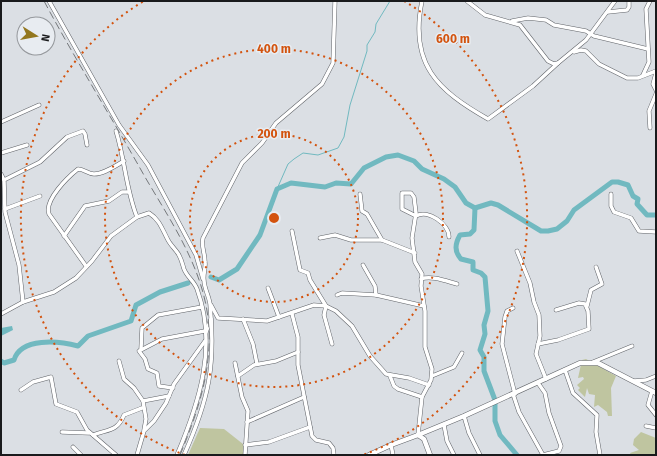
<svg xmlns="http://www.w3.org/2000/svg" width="657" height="456" viewBox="0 0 657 456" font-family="'Fira Sans',sans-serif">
  <rect width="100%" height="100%" fill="#dbdfe4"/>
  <!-- green -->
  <g fill="#bfc5a0">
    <polygon points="586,359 616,376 611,388 612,416 608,416 607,412 598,405 594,407 595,395 589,394 587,388 585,397 578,390 580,388 577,385 584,379 583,377 578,378 582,360"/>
    <polygon points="200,428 224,429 243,444 244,455 188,455"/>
    <polygon points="641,432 656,438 656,455 631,455 630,453 639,450 633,445 634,439"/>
  </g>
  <!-- water -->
  <polygon fill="#71b9c0" points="12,326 13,330 1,336 1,328"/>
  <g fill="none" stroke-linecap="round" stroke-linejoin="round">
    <!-- stream -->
    <polyline stroke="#71b9c0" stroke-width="1" points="277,189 288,164 294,159 303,153 318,155 338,148 344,137 350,105 367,51 367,45 375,32 376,24 390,1"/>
    <!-- river -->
    <g stroke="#71b9c0" stroke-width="5">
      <path d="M 475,208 L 474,230 L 470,234 L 460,235 C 455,244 454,251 461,259 L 473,262 L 473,270 L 481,273 L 485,277 L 488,311 L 484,325 L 485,334 L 480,350 L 484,357 L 484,371 L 495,400"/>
      <polyline points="211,277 219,280 237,269 260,235 277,189 291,183 325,187 336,183 351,184 364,168 386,157 398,155 414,161 422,169 444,179 455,187 466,203 475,208 491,203 498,205 541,231 548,231 557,229 567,221 574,210 612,182 618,182 628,185 633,196 638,199 637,204 647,215 656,215"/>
      <path d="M 1,361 L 4,363 L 14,360 C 21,337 59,341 78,346 L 88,336 L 131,321 L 136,305 L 160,292 L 188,283"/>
      <polyline points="495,404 495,421 500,435 517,455"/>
    </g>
    <!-- street casing -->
    <g stroke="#616469" stroke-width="4.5">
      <g id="street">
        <polyline points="49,1 119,125 148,165 196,255 203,279"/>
        <path d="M 422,1 C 409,64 437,90 488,119 L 533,86 L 558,63"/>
        <polyline points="467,1 485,15 520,25 548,61 554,64 558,63 586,40 615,1"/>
        <polyline points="608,12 627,10 629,7 629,1"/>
        <polyline points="512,21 528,18 546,20 554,25 586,31 594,36 648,49"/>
        <polyline points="574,52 581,50 586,51 599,64 627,78 638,78 656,71"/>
        <polyline points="656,73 653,84 656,90"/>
        <polyline points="643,75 649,62 646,9 650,1"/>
        <polyline points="1,122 39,105"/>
        <polyline points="650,128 649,111 656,94"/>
        <path d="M 116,131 C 125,160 126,190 137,217"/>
        <polyline points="1,153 27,145"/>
        <polyline points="1,174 4,180"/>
        <polyline points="360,194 362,211 367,214 382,240"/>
        <polyline points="611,194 611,206 614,212 631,218 639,231 656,232"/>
        <polyline points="5,209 40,196"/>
        <polyline points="292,231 300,270 308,273 310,280 326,306 324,315 332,344"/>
        <polyline points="64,236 85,206 109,201 122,192 129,192"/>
        <polyline points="320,238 335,235 351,240 382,240 415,253"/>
        <polyline points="517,251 530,283 534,302 539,315 540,336 536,354 546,379"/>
        <polyline points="363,265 375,286 376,295"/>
        <path d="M 86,266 L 49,214 C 44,200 68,177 78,169 C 84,169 88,174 94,174 C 104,174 115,166 124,161"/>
        <path d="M 421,279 C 431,275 446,281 457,284"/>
        <polyline points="268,288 279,317"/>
        <polyline points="337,295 342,293 376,295 424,306"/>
        <polyline points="23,302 19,265 5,212 4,180 40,162 67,137 83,131 85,134 87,145"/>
        <polyline points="211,305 218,318 267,321 314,305 326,306 336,311 352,326 370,356 386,374 409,378 429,385"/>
        <polyline points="587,306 591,290 602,284 596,267"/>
        <polyline points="513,308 507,311 505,317 502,344 515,394"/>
        <path d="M 1,314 L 23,302 L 54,292 L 76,278 L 92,261 L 111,236 L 137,217 L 149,213 C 160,220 162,229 168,240 C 170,244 174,248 177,252 C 181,257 182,263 184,269 C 187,277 194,281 197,289 C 218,346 199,403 177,455"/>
        <polyline points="292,314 298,337 298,365 312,436 316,440 329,443 333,448 334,455"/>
        <polyline points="243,319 253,344 257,364"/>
        <polyline points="206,332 211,319"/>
        <polyline points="538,344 558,340 589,329 588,311 585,304 579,303 556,310"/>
        <polyline points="141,349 142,328 158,315 202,307"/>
        <polyline points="119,361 124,379 134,388 143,401 146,419 144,430"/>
        <polyline points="593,362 632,346"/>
        <polyline points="235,363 242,397 248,411 245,455"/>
        <polyline points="565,370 573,393 597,415 596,432 600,455"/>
        <polyline points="238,376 254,365 276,361 298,352"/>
        <polyline points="390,376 394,386 398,389 422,397"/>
        <polyline points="432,376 454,367 462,353"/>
        <polyline points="634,381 646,380 656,376"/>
        <polyline points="538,383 545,393 549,413 561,446 559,451 543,455"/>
        <polyline points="173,388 159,386 157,373 148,369 145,359 139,351 162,339 205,331"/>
        <polyline points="21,390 33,382 51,377 56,404 77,412 87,430 116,455"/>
        <polyline points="652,391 648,405 656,415"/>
        <polyline points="513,394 519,412 543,455"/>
        <polyline points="143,401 169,396"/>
        <polyline points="464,416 469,433 480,455"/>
        <polyline points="247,422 304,397"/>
        <polyline points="444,425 447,441 454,455"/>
        <polyline points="646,426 656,428"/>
        <polyline points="62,432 89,433"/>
        <path d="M 93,435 C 108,429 117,432 124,415 L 142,408"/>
        <path d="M 418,435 L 422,397 L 431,380 L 432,369 L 425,347 L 425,311 L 421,286 L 422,274 L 415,262 L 412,238 L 416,213 L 414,197 L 411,193 L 402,193 L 402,209 L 416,216 C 428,209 449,224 449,237"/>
        <polyline points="245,445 269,442 310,427"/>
        <polyline points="391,445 393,455"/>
        <polyline points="73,447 81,455"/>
        <polyline points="137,455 144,431 154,421 166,403 174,384 205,341"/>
        <path d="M 184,455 C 209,399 216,365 210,304 C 209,296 204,288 204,280 C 203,274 206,268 205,262 C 205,253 201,247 203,238 L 242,163 L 262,143 L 276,123 L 322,84 L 333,63 L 335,1"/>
      </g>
    </g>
    <!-- secondary casing -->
    <g stroke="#616469" stroke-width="5.5">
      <g id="secondary">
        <polyline points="418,435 464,416 580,363 598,363 656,393"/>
        <polyline points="369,455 391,445 418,435 424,439 430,455"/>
      </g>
    </g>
    <!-- street -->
    <use href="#street" stroke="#fff" stroke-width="3.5"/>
    <!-- secondary -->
    <use href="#secondary" stroke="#fff" stroke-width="4.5"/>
    <!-- rail -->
    <path stroke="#75787b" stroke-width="1" stroke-dasharray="8 4" stroke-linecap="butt" d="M 44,1 C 76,61 112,118 145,177 C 173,225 206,272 209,329 C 211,374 197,414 180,455"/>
  </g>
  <!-- distance rings -->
  <g fill="none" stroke="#d3530e" stroke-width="2" stroke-dasharray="2 4">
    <circle cx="274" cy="218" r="84"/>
    <circle cx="274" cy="218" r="169"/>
    <path d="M185 455A253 253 0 0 1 144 1M404 1A253 253 0 0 1 363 455"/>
  </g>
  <circle cx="274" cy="218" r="6" fill="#d3530e" stroke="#e8ecf1" stroke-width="2"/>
  <g font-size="12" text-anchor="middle" font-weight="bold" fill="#d3530e" stroke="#e8ecf1" stroke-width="3" stroke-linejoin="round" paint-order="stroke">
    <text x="453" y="43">600 m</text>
    <text x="274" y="53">400 m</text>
    <text x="274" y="138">200 m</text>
  </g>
  <!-- border -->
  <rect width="657" height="456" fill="none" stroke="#191a1c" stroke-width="4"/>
  <!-- north arrow -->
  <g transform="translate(36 36) rotate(101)"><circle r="19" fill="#e8ecf1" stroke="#95989c"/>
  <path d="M0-3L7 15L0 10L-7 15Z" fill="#93771e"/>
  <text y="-6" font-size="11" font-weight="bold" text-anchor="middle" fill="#191a1c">N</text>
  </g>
</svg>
